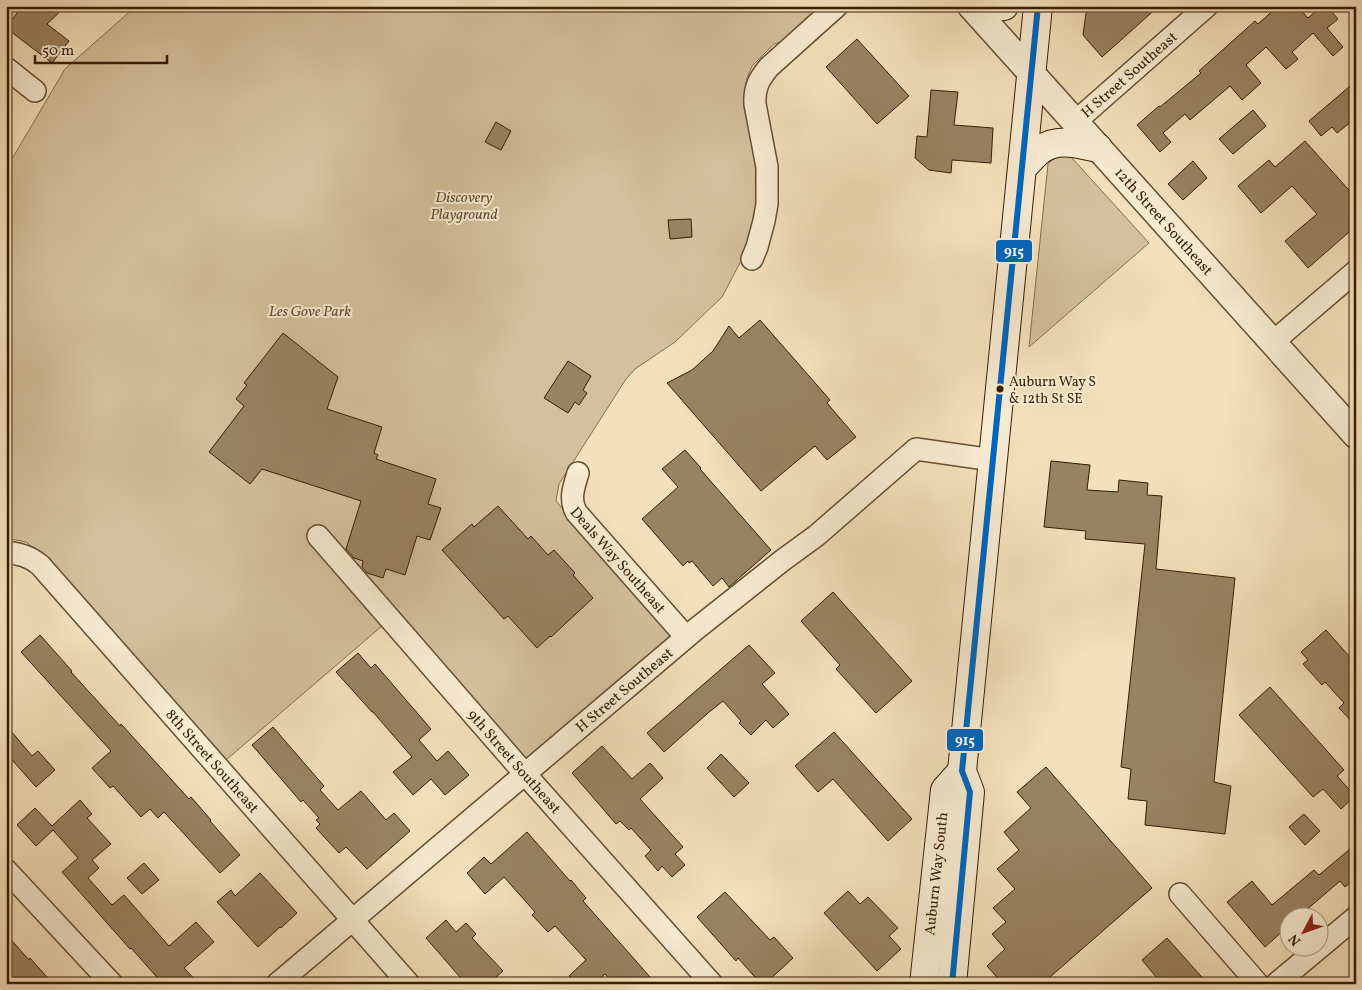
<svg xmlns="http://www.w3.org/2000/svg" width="1362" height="990" viewBox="0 0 1362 990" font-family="Vollkorn,serif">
  <rect width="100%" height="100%" fill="#f4e1bb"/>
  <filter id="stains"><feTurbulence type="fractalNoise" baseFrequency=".004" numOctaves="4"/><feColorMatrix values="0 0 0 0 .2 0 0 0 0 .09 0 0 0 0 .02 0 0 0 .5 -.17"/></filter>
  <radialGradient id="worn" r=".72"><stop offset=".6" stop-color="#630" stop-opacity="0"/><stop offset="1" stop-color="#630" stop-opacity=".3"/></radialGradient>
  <!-- green -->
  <g fill="#d4c09c" stroke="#866e4f">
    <polygon points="136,6 826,6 793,38 774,44 752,66 747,78 744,93 744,108 762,182 751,232 741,261 722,297 675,342 635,369 626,379 559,484 556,501 678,644 525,774 390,619 226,760 44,557 26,542 6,538 6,169 65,69"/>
    <polygon points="1058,154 1071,157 1149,243 1029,347 1048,164"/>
  </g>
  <!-- building -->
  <g fill="#998362" stroke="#371d02">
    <polygon points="22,6 66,6 47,24 69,41 52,63 6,28"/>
    <polygon points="1087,6 1159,6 1102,57 1083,35"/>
    <polygon points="1278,6 1297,6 1308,18 1322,6 1327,6 1338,19 1327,28 1343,47 1333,56 1313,33 1292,52 1298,59 1286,69 1266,47 1246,65 1261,83 1242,100 1230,86 1190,120 1185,114 1163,133 1171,142 1160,152 1137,125 1159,106 1160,107 1201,73 1199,71 1255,21 1258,24"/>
    <polygon points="857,39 909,96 877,124 826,67"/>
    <polygon points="1356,81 1356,118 1337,133 1332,127 1321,136 1309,121"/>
    <polygon points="931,90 958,92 954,125 993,128 991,163 952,160 951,173 929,170 915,158 917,136 927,137"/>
    <polygon points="1253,110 1266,126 1233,154 1219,139"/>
    <polygon points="496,122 511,131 501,150 485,142"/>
    <polygon points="1305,141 1356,198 1356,226 1308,268 1285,241 1317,214 1292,186 1261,213 1238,186 1269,160 1275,167"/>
    <polygon points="1193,161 1207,178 1183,200 1168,184"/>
    <polygon points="691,219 692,237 670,239 668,220"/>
    <polygon points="760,320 830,400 827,403 856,437 827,460 815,446 761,491 667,383 692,370 713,351 729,326 739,338"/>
    <polygon points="283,333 338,377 327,409 382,427 374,453 378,455 376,459 436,479 428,504 441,508 430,540 417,536 405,575 386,569 383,578 367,573 362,567 363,561 354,558 346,549 361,501 262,469 250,484 209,452 244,406 236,399 247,385 244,383"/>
    <polygon points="568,361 591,376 583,390 587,393 579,405 575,402 568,413 544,398"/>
    <polygon points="685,450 701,468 700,469 771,550 729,587 722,578 713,586 692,561 689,563 688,561 683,566 642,519 678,487 662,469"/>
    <polygon points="1051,461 1090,465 1087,490 1118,492 1119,480 1148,483 1147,495 1162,496 1156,569 1235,578 1214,782 1231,786 1225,834 1145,825 1147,801 1128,799 1131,769 1121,767 1145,544 1085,539 1086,531 1044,527"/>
    <polygon points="498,506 528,539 531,536 548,555 554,550 575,573 573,575 593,598 551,637 550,636 537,648 508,616 504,619 442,550 472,524 474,527"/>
    <polygon points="833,592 912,681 876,713 836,669 840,665 801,621"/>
    <polygon points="1326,630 1356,664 1356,726 1339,708 1344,703 1325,682 1322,685 1303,664 1308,660 1301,652"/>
    <polygon points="40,635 72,671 71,672 120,726 121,724 189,799 191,797 211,820 210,821 240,855 220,873 164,812 158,818 150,809 141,817 113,786 110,788 92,768 111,751 21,652"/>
    <polygon points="749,645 775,673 762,684 789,714 773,728 766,720 751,735 739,723 741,721 723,701 708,713 664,752 647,733"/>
    <polygon points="358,653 371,668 375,664 431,729 419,740 437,761 448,751 469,775 445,795 431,779 413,795 393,772 412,757 373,712 372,712 336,672"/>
    <polygon points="1270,687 1344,770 1337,776 1355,796 1341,809 1323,789 1313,797 1239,715"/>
    <polygon points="6,725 32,756 38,751 55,770 36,787 6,753"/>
    <polygon points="273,727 324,786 320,790 338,810 361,791 386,820 394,813 410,831 367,869 346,847 339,853 316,828 320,824 316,820 319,818 303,800 301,802 252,745"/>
    <polygon points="834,732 912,819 888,841 833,779 818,792 795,766"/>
    <polygon points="602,746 632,779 650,763 663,778 640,799 683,847 675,854 685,865 672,877 662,866 658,871 645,856 651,850 631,828 629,830 620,821 616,824 572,773"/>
    <polygon points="721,754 749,783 734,797 707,768"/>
    <polygon points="1046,767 1152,888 1042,984 1003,984 987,966 1005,949 992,934 1006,922 993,908 1015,889 997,869 1019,850 1004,832 1031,808 1017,792"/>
    <polygon points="80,800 92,814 87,818 111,844 92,860 99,868 88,878 112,905 124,895 169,946 196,922 214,942 184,968 199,984 163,984 131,948 130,949 62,872 78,858 53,830 36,846 17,825 35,808 52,826"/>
    <polygon points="1304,814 1320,831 1305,845 1289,827"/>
    <polygon points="527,832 570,881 571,880 586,898 583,901 650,977 643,984 614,984 605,974 592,984 576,984 569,976 586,960 555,926 548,932 532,915 535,912 504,877 485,894 467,873 484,857 491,864"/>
    <polygon points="1356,844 1356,878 1345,887 1340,881 1297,918 1290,918 1290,924 1282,930 1283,931 1265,947 1227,902 1252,881 1272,905 1314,870 1319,875"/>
    <polygon points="144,863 159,880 142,894 127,878"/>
    <polygon points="260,873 297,913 281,928 280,927 258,947 217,902 231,890 235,896"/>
    <polygon points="848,891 860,904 868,897 898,928 889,936 901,949 877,971 824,913"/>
    <polygon points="725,892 770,940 774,937 793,958 765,984 761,984 738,958 736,961 697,917"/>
    <polygon points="446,920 456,932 466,923 476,934 472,938 503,971 488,984 466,984 426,938"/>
    <polygon points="6,934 29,960 30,958 53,984 16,984 6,973"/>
    <polygon points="1167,938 1208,984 1162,984 1142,960"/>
  </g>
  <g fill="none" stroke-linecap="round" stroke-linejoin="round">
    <!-- minor casing -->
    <g stroke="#664e30" stroke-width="24">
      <g id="minor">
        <polyline points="6,68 35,91"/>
        <path id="s1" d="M 1075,122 L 1207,6"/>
        <path d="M 752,259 L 757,247 L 764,221 L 767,204 L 767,167 L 755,104 C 754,88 759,79 769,67 L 837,6"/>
        <polyline points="1273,342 1356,271"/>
        <path id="s2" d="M 578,473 C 574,487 569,498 576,512 L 686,637"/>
        <path id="s3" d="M 318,536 L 525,774 L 712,984"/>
        <path id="s4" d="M 6,552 C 20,554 29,556 40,565 L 409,984"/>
        <polyline points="6,870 112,984"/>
        <polyline points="1180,894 1258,984"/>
        <path id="s5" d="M 277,984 L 696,629 L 783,560 L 816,536 L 916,449 L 993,460"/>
        <polyline points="1276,984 1356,917"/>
      </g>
    </g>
    <!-- tertiary casing -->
    <g stroke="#664e30" stroke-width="29">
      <g id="tertiary">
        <path id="s6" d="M 971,6 L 1356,435"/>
      </g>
    </g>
    <!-- secondary casing -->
    <g stroke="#371d02" stroke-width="30">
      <g id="secondary">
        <polyline points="990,6 994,7 1004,6"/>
        <path d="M 1023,167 C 1028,162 1034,155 1040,150 C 1058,137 1078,144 1098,148"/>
        <path id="s7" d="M 924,984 L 945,790 L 962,771"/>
        <polyline points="952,984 970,792 962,771 1038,6"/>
      </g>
    </g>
    <!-- minor -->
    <use href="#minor" stroke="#f8ecd3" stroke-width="21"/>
    <!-- tertiary -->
    <use href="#tertiary" stroke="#f8ecd3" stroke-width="26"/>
    <!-- secondary -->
    <use href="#secondary" stroke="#f8ecd3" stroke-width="28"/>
    <!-- bus-1 casing -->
    <g stroke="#f8ecd3" stroke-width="10">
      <polyline id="bus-1" points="952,984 970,792 962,771 1038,6"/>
    </g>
    <!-- bus-1 -->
    <use href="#bus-1" stroke="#0065bd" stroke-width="6"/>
  </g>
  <!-- markers -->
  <circle fill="#371d02" stroke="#f8ecd3" stroke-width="2" cx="1000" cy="389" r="4.5"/>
  <g text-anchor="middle" stroke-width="4" stroke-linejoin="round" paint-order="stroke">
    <!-- bus labels -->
    <g font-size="14" fill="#371d02" stroke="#f8ecd3" text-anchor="start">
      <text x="1009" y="386">Auburn Way S<tspan x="1009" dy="17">&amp; 12th St SE</tspan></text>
    </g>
    <!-- street labels -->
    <g font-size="15" fill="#371d02" stroke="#f8ecd3">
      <text dy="5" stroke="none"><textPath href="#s1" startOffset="72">H Street Southeast</textPath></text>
      <text dy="5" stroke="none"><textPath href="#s6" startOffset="289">12th Street Southeast</textPath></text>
      <text dy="5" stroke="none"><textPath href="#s2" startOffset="104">Deals Way Southeast</textPath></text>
      <text dy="5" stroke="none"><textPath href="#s5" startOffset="455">H Street Southeast</textPath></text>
      <text dy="5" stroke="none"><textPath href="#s4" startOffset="298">8th Street Southeast</textPath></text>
      <text dy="5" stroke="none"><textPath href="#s3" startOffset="299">9th Street Southeast</textPath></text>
      <text dy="5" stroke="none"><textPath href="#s7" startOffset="111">Auburn Way South</textPath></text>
    </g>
    <!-- park labels -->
    <g font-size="15" font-style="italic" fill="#664e30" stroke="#f8ecd3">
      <text x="464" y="202">Discovery<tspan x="464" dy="17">Playground</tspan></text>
      <text x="310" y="316">Les Gove Park</text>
    </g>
  </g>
  <g stroke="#f8ecd3" stroke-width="2">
    <rect x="995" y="239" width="38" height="24" rx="5" fill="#0065bd"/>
    <rect x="946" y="728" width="38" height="24" rx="5" fill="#0065bd"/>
  </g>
  <g font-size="14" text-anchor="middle" font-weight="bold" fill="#fff">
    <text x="1014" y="256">915</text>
    <text x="965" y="745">915</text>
  </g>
  <!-- margin -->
  <rect width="1362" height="990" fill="none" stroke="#f4e1bb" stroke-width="25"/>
  <rect x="8" y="8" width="1347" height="975" fill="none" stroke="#371d02" stroke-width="2.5"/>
  <rect x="12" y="12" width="1337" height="965" fill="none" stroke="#371d02"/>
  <!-- north arrow -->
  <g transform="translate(1304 932) rotate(229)"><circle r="24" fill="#f8ecd3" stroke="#ab997f"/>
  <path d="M0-4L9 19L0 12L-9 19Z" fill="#8f2418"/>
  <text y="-8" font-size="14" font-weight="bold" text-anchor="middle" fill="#371d02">N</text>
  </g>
  <!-- scale -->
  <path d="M35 55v8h132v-8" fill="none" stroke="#371d02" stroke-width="2.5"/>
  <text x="42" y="55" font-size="15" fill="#371d02" stroke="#f8ecd3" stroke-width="4" paint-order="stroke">50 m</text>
  <rect width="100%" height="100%" filter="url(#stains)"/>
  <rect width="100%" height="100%" fill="url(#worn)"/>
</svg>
